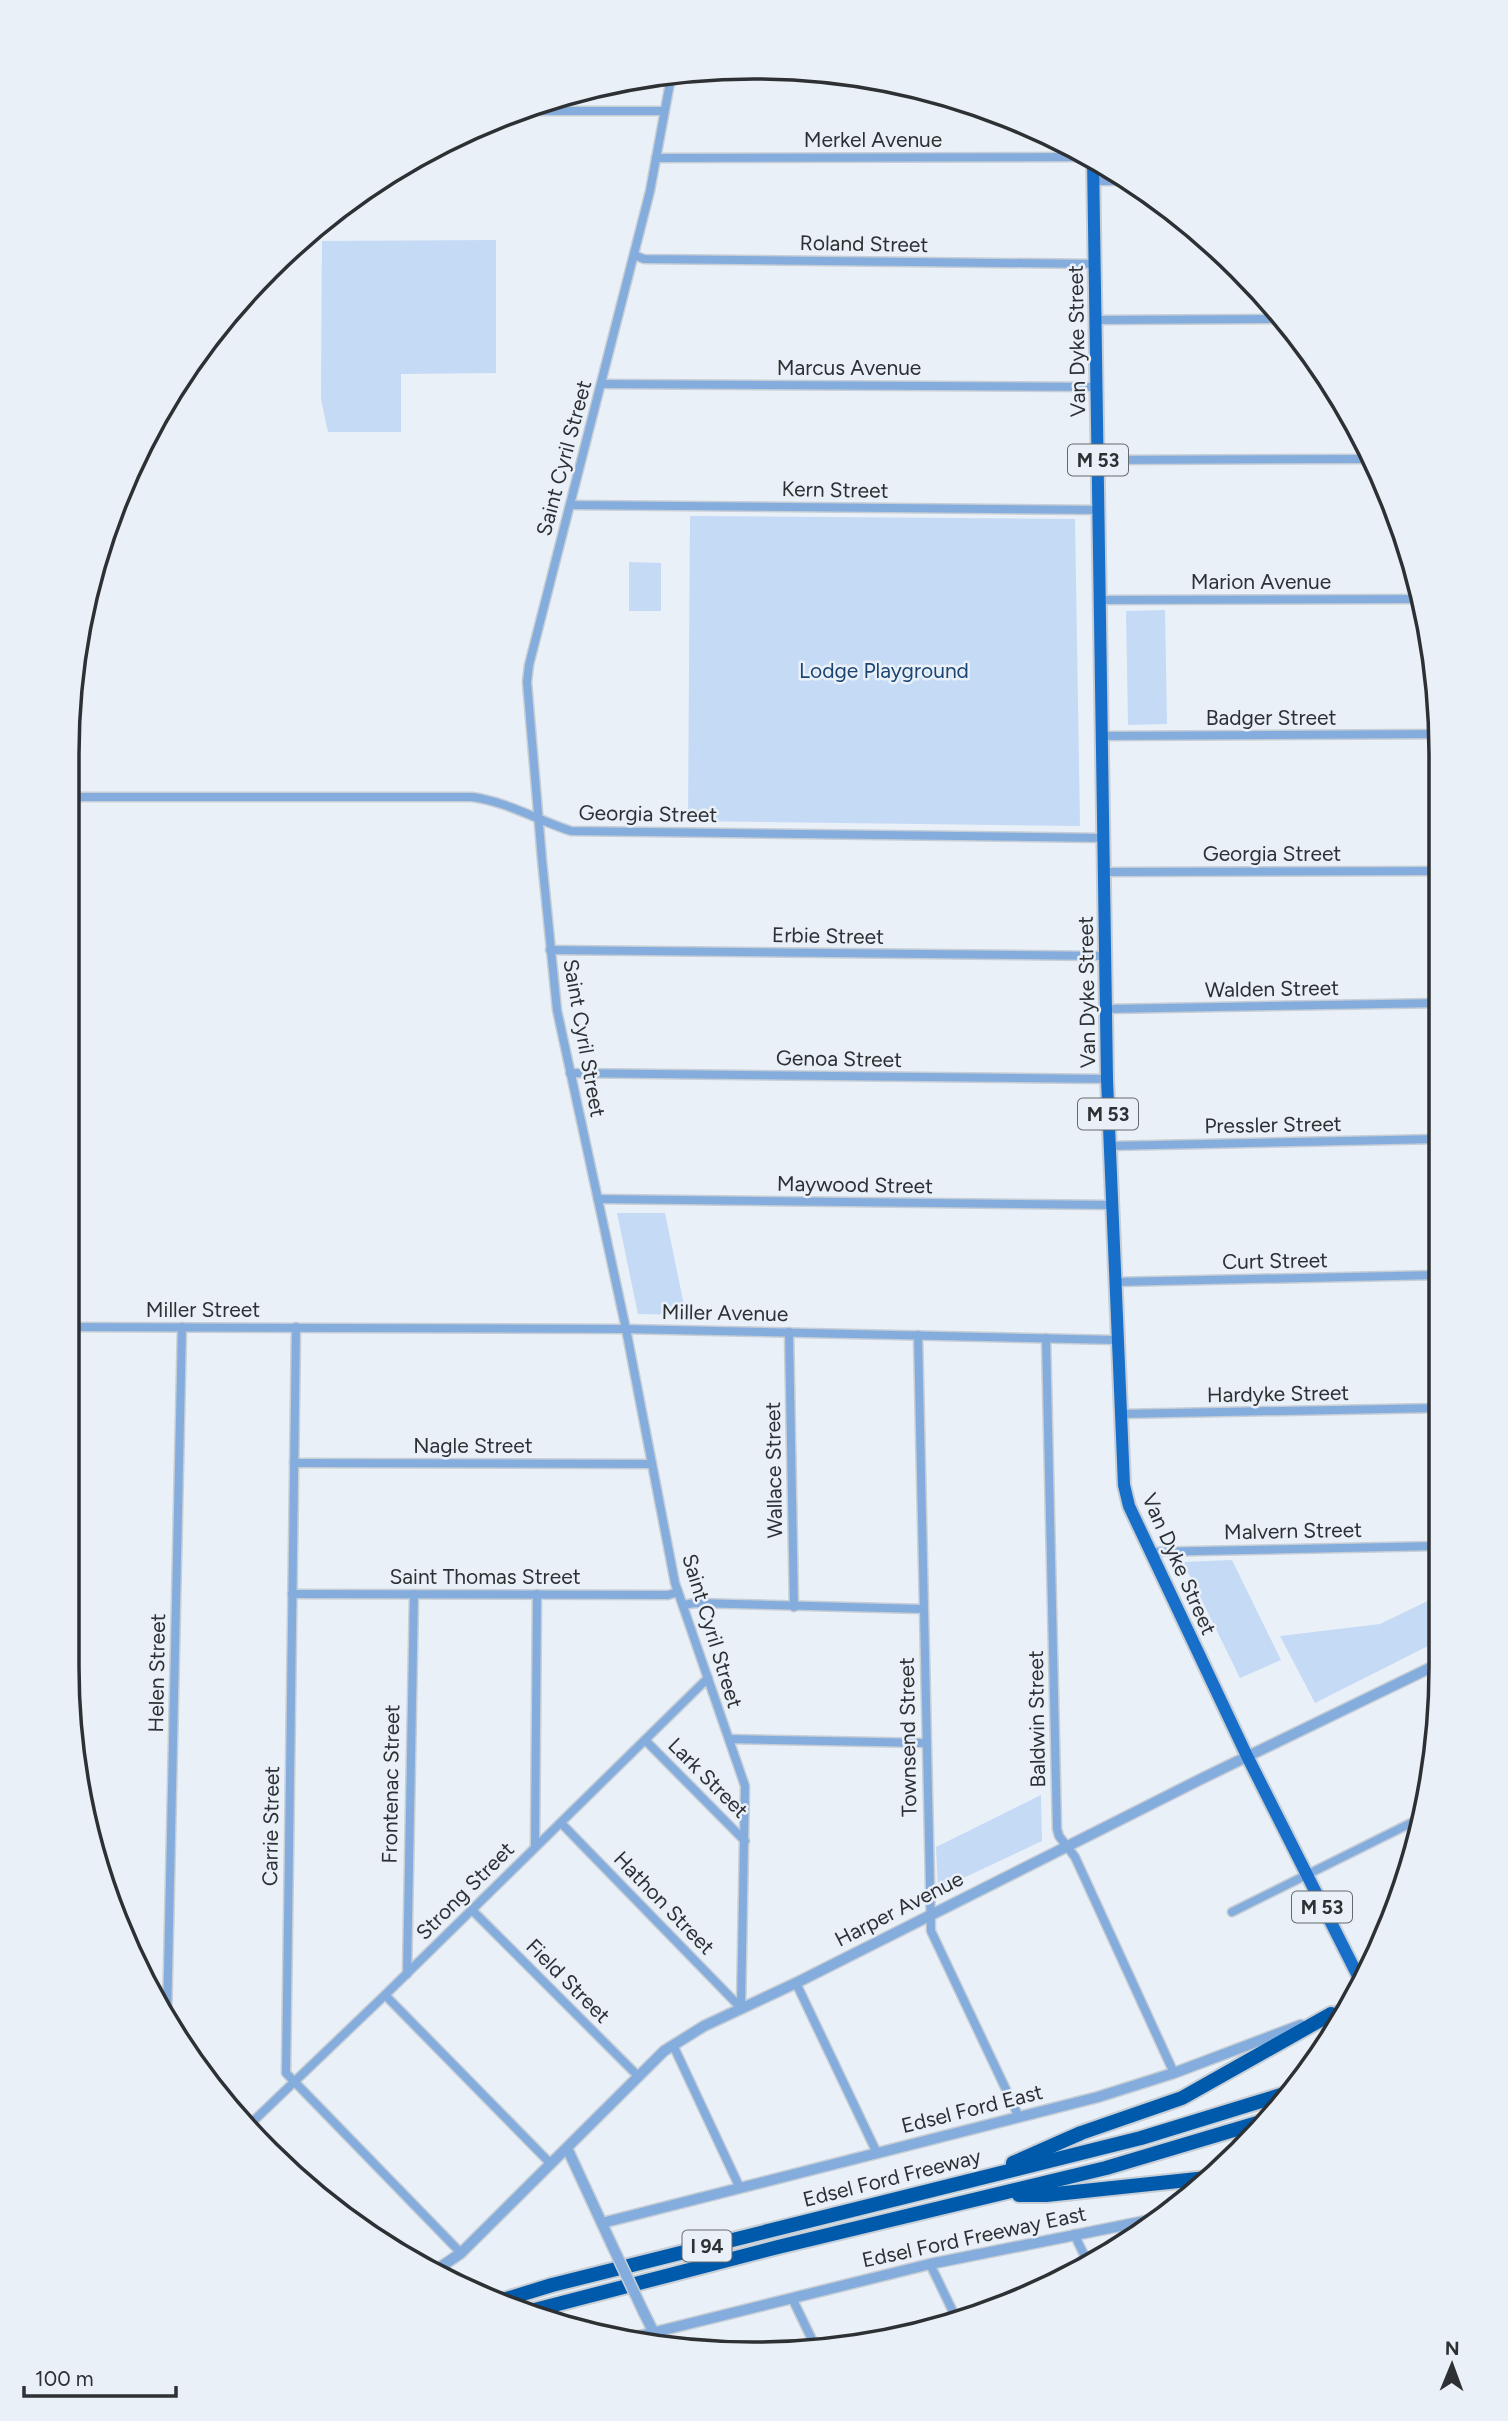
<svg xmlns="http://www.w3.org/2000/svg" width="1508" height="2421" viewBox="0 0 1508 2421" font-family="Figtree,sans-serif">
  <rect width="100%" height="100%" fill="#e9f0f8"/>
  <!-- green -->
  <g fill="#c5daf5">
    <polygon points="496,240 496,373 401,374 401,432 328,432 321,399 322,241"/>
    <polygon points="690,516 1075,519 1080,826 688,821"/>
    <polygon points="629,562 661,563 661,611 629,611"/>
    <polygon points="1165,610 1167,724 1128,725 1126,611"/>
    <polygon points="617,1213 665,1213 686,1315 638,1314"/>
    <polygon points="1232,1560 1281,1660 1240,1678 1183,1562"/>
    <polygon points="1436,1597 1436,1642 1315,1703 1280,1636 1380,1624"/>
    <polygon points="1041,1795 1042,1841 938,1890 936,1847"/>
  </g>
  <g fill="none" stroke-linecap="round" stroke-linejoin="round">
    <!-- minor casing -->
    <g stroke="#c7ced5" stroke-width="11">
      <g id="minor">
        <polyline points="672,72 650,191 529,665 527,682 542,860 557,1010 626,1329 675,1583 745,1786 741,2008"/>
        <polyline points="515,111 664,111"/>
        <polyline points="656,158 1090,157"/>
        <polyline points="1094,181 1128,181"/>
        <polyline points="634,255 644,259 1095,264"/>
        <polyline points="1096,320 1284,319"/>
        <polyline points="602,384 1097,387"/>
        <polyline points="1098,460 1370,459"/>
        <polyline points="570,505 1099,510"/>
        <polyline points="1100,600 1422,599"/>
        <polyline points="1102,736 1440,734"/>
        <path d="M 72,797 L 472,797 C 508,802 537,820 571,831 L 1104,838"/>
        <polyline points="1438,871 1439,958"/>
        <polyline points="1104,872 1439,871"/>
        <polyline points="550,950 1105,956"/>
        <polyline points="1106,1009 1439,1003"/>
        <polyline points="570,1073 1107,1079"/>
        <polyline points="1109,1146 1438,1139"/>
        <polyline points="598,1199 1111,1205"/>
        <polyline points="1114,1282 1438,1275"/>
        <polyline points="72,1327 626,1329 1116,1340"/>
        <polyline points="296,1327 286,2073 461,2253"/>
        <polyline points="789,1332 794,1607"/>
        <polyline points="918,1335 931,1931 1019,2117"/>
        <polyline points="1046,1338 1057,1829 1059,1836 1075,1857 1174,2073"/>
        <polyline points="1120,1414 1437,1408"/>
        <polyline points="294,1463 652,1464"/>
        <polyline points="1150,1552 1437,1546"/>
        <polyline points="292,1594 668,1595 678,1592"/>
        <polyline points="683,1605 695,1603 923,1609"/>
        <polyline points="729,1739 926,1743"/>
        <polyline points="645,1740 745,1841"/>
        <polyline points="561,1823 741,2008"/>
        <polyline points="535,1846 537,1594"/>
        <polyline points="472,1910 639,2077"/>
        <polyline points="1232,1912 1419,1819"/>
        <polyline points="407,1974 414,1594"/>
        <polyline points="796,1983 877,2153"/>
        <polyline points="385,1995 551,2164"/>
        <polyline points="167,2019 182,1327"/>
        <polyline points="673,2045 740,2188"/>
        <polyline points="246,2128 385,1995 708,1678"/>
        <polyline points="1074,2234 1089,2265"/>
        <polyline points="930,2264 958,2322"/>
        <polyline points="792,2298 817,2350"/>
      </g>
    </g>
    <!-- tertiary casing -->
    <g stroke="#c7ced5" stroke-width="13">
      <g id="tertiary">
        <polyline points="1325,2016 1344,2008"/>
        <polyline points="567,2148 611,2243"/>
        <polyline points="602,2223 1098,2097 1174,2073 1301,2025"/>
        <polyline points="436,2270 461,2253 664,2051 704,2026 796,1983 1203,1778 1436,1665"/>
        <polyline points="644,2313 660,2345"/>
        <polyline points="619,2341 930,2264 1165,2217"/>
      </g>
    </g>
    <!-- primary casing -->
    <g stroke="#c7ced5" stroke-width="16">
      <polyline id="primary" points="1093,159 1107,1079 1124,1485 1129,1506 1247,1756 1360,1980"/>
    </g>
    <!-- motorway casing -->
    <g stroke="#c7ced5" stroke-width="18">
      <g id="motorway">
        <polyline points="1013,2163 1081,2133 1182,2098 1331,2014"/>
        <polyline points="1019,2195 1046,2195 1207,2178"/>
        <polyline points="500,2301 552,2285 1141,2138 1294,2091"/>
        <polyline points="523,2313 778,2247 1106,2168 1264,2121"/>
      </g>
    </g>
    <!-- minor -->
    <use href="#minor" stroke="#84adde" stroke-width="8"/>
    <!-- tertiary -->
    <use href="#tertiary" stroke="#84adde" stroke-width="10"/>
    <!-- primary -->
    <use href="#primary" stroke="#176fc9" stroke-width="12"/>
    <!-- motorway -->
    <use href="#motorway" stroke="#005aac" stroke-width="14"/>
    <!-- tertiary-bridge casing -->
    <g stroke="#c7ced5" stroke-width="13" stroke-linecap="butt">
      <polyline id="tertiary-bridge" points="611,2243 644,2313"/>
    </g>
    <!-- tertiary-bridge -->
    <use href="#tertiary-bridge" stroke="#84adde" stroke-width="10"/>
  </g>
  <g text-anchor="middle" stroke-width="5" stroke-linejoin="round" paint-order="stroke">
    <!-- shield labels -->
    <g fill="#e9f0f8" stroke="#666a6f" stroke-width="2">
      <rect x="1068" y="444.5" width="60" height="31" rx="5"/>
      <rect x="1078" y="1098.5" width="60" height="31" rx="5"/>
      <rect x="1292" y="1891.5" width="60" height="31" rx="5"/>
      <rect x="682.5" y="2230.5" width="49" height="31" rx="5"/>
    </g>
    <g font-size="19" font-weight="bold" fill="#2e3134">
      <text x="1098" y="467">M 53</text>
      <text x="1108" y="1121">M 53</text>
      <text x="1322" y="1914">M 53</text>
      <text x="707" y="2253">I 94</text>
    </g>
    <!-- street labels -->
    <g font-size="21" fill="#2e3134" stroke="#e9f0f8">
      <text x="873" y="147">Merkel Avenue</text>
      <text transform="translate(864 244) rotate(1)" y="7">Roland Street</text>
      <text transform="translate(1077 341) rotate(-91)" y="7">Van Dyke Street</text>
      <text x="849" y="375">Marcus Avenue</text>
      <text transform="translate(564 458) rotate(-75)" y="7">Saint Cyril Street</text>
      <text transform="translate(835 490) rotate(1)" y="7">Kern Street</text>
      <text x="1261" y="589">Marion Avenue</text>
      <text x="1271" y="725">Badger Street</text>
      <text transform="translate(648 814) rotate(1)" y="7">Georgia Street</text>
      <text x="1272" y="861">Georgia Street</text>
      <text transform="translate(828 936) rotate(1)" y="7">Erbie Street</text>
      <text transform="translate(1272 989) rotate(-1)" y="7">Walden Street</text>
      <text transform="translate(1087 992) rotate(-91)" y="7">Van Dyke Street</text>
      <text transform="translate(584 1038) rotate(80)" y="7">Saint Cyril Street</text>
      <text transform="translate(839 1059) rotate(1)" y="7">Genoa Street</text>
      <text transform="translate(1273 1125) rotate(-1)" y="7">Pressler Street</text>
      <text transform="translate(855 1185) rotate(1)" y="7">Maywood Street</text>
      <text transform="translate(1275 1261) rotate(-1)" y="7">Curt Street</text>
      <text x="203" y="1317">Miller Street</text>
      <text transform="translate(725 1313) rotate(1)" y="7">Miller Avenue</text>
      <text transform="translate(1278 1394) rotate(-1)" y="7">Hardyke Street</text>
      <text x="473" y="1453">Nagle Street</text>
      <text transform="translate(774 1470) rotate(-91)" y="7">Wallace Street</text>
      <text transform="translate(1293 1531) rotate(-1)" y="7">Malvern Street</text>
      <text transform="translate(1179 1564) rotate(66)" y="7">Van Dyke Street</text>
      <text x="485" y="1584">Saint Thomas Street</text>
      <text transform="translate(712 1631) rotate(73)" y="7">Saint Cyril Street</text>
      <text transform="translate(157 1673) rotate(-89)" y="7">Helen Street</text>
      <text transform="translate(1037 1719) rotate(-91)" y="7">Baldwin Street</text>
      <text transform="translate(908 1737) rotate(-91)" y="7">Townsend Street</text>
      <text transform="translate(708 1778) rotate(45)" y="7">Lark Street</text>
      <text transform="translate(391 1784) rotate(-89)" y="7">Frontenac Street</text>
      <text transform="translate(271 1826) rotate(-89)" y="7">Carrie Street</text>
      <text transform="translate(465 1891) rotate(-45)" y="7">Strong Street</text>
      <text transform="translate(664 1903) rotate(46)" y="7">Hathon Street</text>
      <text transform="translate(899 1909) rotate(-27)" y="7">Harper Avenue</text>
      <text transform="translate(568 1981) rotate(45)" y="7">Field Street</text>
      <text transform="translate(972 2109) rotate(-14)" y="7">Edsel Ford East</text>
      <text transform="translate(892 2178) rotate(-14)" y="7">Edsel Ford Freeway</text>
      <text transform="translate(974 2237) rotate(-12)" y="7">Edsel Ford Freeway East</text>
    </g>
    <!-- park labels -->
    <g font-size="21" fill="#1a4575" stroke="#e9f0f8">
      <text x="884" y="678">Lodge Playground</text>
    </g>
  </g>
  <!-- crop -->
  <path d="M0 0H1508V2421H0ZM754 79H754A675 675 0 0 1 1429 754V1667A675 675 0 0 1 754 2342H754A675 675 0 0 1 79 1667V754A675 675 0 0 1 754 79Z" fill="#e9f0f8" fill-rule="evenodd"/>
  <path fill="none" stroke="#2e3134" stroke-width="3.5" d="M754 79H754A675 675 0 0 1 1429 754V1667A675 675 0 0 1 754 2342H754A675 675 0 0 1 79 1667V754A675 675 0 0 1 754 79Z"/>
  <!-- north arrow -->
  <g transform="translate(1452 2365) rotate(1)" stroke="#e9f0f8" stroke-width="5" paint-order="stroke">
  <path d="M0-5L12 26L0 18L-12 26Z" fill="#2e3134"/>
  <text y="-10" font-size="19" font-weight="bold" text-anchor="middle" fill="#2e3134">N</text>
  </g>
  <!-- scale -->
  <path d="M24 2386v10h152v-10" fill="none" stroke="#2e3134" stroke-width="3.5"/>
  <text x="35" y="2386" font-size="21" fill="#2e3134" stroke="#e9f0f8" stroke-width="5" paint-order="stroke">100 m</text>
</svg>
